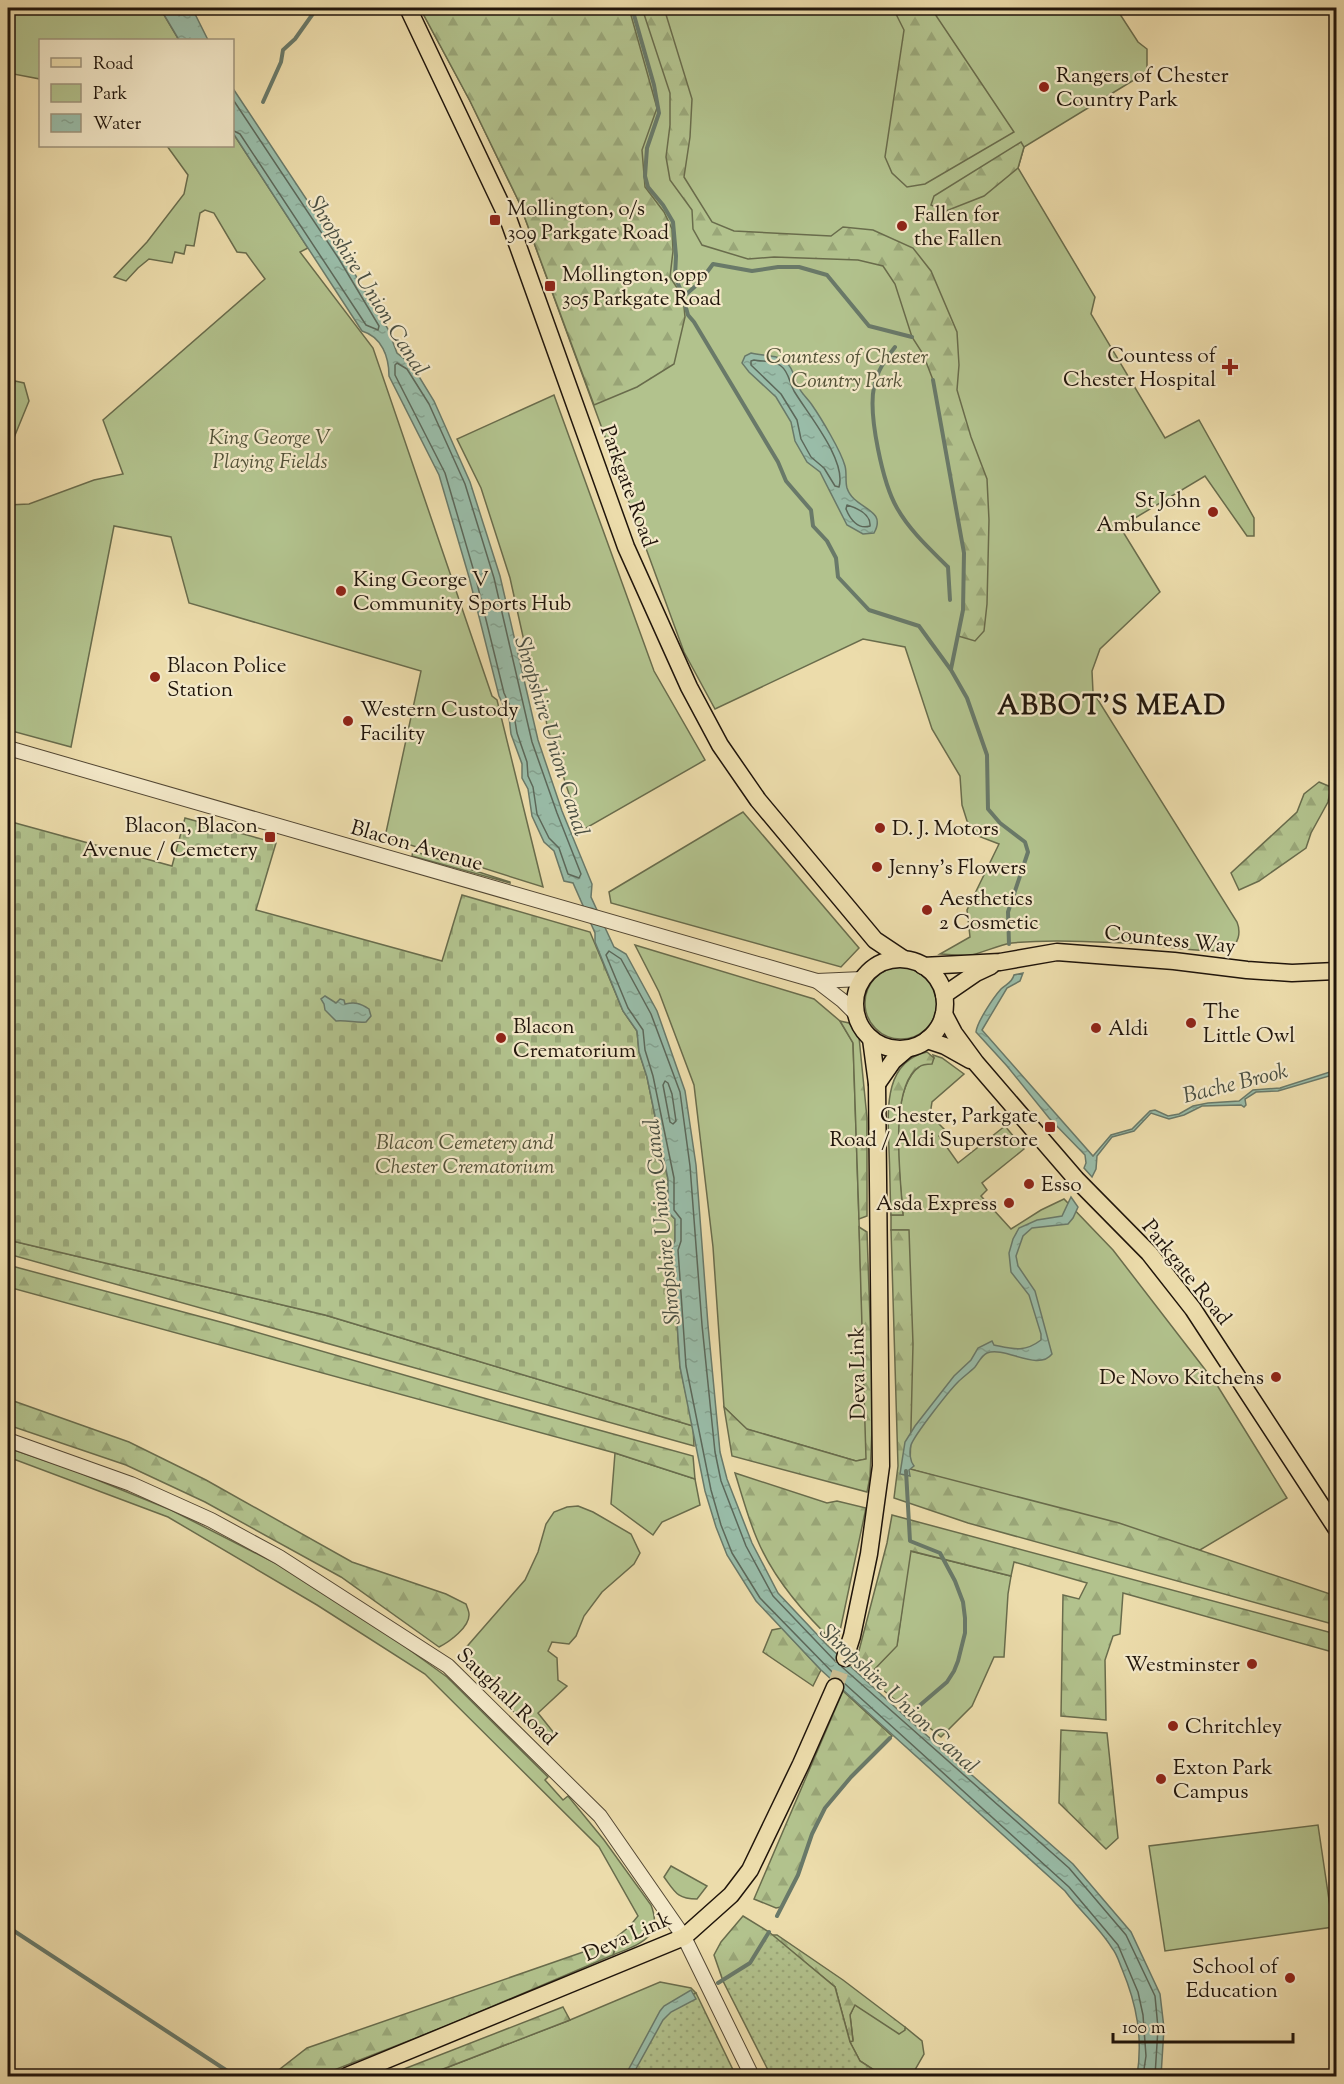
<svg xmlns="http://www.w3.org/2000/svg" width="1344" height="2084" viewBox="0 0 1344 2084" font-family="'Sorts Mill Goudy',serif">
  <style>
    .green { fill: #b2c28d; stroke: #696c4c; stroke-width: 1.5 }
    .forest { fill: url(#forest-firs); stroke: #696c4c; stroke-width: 1.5 }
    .cemetery { fill: url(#cemetery-stones); stroke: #696c4c; stroke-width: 1.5 }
    .garden { fill: url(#garden-dots); stroke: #696c4c; stroke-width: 1.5 }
    .water { fill: url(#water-ripples); stroke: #697969; stroke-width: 1.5 }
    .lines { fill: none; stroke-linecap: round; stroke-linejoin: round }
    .shore { stroke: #5c685a; stroke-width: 1.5 }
    .stream { stroke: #697969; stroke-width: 4 }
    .major-tunnel { stroke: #cdbe93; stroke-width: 16; stroke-dasharray: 16 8; stroke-linecap: butt }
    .minor-casing { stroke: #534733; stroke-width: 16 }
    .major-casing { stroke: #20150b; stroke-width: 19 }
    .minor { stroke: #f3e8c8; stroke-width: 14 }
    .major { stroke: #ecdcab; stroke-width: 16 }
    .poi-dot { fill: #8f2418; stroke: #f3e8c8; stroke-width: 2 }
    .labels { text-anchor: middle; stroke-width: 4.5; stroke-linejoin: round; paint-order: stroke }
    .poi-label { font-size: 21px; fill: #20150b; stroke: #f3e8c8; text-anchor: start }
    .park-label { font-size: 21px; font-style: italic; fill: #535238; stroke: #f3e8c8 }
    .street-label { font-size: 21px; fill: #20150b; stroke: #f3e8c8 }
    .water-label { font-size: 22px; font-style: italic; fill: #4a4f42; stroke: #f3e8c8 }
    .district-label { font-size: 27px; font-weight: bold; letter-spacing: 1.5px; fill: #20150b; stroke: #f3e8c8 }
  </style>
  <defs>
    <pattern id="forest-firs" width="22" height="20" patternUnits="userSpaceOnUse" patternTransform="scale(1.5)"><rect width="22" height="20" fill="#b2c28d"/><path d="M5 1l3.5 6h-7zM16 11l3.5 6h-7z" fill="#99a678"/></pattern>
    <pattern id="cemetery-stones" width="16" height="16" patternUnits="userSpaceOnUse" patternTransform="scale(1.5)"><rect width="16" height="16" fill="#b2c28d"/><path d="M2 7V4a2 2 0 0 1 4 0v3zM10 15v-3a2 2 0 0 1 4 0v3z" fill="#99a678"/></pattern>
    <pattern id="garden-dots" width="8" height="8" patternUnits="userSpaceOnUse" patternTransform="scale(1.5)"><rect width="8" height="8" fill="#b2c28d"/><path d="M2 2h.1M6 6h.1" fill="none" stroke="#99a678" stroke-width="1.8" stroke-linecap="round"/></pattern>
    <pattern id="water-ripples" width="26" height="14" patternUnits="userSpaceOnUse" patternTransform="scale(1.5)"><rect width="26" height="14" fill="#99bca8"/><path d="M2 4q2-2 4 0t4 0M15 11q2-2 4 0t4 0" fill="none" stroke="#84a18f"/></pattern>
  </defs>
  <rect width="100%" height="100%" fill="#ecdcab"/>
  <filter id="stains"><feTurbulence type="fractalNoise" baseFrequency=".00333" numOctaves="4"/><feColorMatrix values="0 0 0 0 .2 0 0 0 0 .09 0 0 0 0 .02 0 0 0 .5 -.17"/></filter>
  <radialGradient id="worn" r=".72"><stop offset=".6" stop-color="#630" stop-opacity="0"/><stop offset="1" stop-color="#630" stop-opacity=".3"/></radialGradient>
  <!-- green -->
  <g class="green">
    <path d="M8,8H160L179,40H40V79L8,73Z"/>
    <path d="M420,8H1116L1138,42L1147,49V72L1024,147L1018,168L1095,297L1091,314L1165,438L1199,420L1254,518V536H1247L1205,476L1120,527L1160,592L1100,649L1092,671L1093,692L1237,922C1241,932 1239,945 1228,949C1210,955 1154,944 1131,943C1091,942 1051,939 1012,943C998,945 985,952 972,955C962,957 950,954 940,954L970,937L967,910L999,844L978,836L967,821L962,805L960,776L932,729L905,647L863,639L715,709L684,652L519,202L470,101Z"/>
    <path d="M233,133L308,248L300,252L373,348L492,696L497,700L543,887L385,837L421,671L189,603L171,537L114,526L71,747L8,730V505L29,504L94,480L123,474L103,420L265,279L246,253L237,252L214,213L205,210L200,213L194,246L186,245L184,254L175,252L172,263L149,259L138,268L126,281L114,277L147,242L184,194L188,175L167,146H232Z"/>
    <path d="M15,381L24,383L29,401L13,440L8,436V419Z"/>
    <path d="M554,395L654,671L705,760L581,831L547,726L545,712L524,641L510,578L481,488L457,439Z"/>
    <path d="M743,812L859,948L841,967L611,903L609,892Z"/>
    <path d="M413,851L510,882V883L412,856Z"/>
    <path d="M635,945L814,999L840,1021L853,1042L867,1459L856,1461L746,1429L724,1407L713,1247L694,1085L659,992Z"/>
    <circle cx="901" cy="1003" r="36"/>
    <path d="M933,1055L942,1058L964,1074L932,1102L930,1115L945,1130L939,1136L958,1163L1005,1126L1024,1149L982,1183L987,1190L981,1196L1011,1229L1041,1210L1064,1199L1113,1250L1217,1385L1287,1498L1200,1550L910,1469L908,1230H891V1215H903C900,1175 889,1108 912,1074C917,1066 926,1062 934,1058Z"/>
    <path d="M8,1448L73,1470L171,1510L279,1565L400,1643L447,1677L548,1777L545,1780L563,1800L568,1796L604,1840L651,1905C664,1938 639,1944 613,1955L616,1945L609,1943L629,1927L638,1916L599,1847L425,1674L317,1605L168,1517L8,1457Z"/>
    <path d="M615,1453L695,1479L700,1505L662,1522L653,1535L611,1504Z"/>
    <path d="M578,1506L593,1512L631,1534L640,1553L634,1564L602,1592L584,1616L576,1636L569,1644L552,1642L548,1651L557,1658L558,1680L567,1686L538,1713L554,1733L547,1743L468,1669L463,1651L525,1580L538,1552L546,1524L554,1512L567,1507Z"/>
    <path d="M910,1551L1011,1576L1008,1594L1004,1657H994L972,1706L941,1737L867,1677L897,1645Z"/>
    <path d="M1318,1825L1333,1927L1165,1951L1149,1846Z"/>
    <path d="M671,1866L707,1886L697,1899C677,1899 675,1892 664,1877Z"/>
    <path d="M660,1982L691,1988L696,1993L679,2001L627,2076H425L570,2020Z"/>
    <path d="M855,2004L899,2033L904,2030L905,2027L922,2041L924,2054L912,2075L883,2076L860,2061L850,2042L853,2040L850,2015Z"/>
  </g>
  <!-- forest -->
  <g class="forest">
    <path d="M420,8H629L657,108L642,150L645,187L664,212L672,229L673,251L670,277L683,297L685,317L674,364L637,387L594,405L519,202L470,101Z"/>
    <path d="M642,8H664L692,99L690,137L684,177L712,222L734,231L831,236L843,227L873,230L913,248L931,271L957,332L959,365L957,390L971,437L987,479L989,520L987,604L984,631L975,641L958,636L963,610L964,553L933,380L923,354L912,337L895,284L883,266L858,260L774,257L748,259L702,245L693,229L692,210L670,180L666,157L670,125V93Z"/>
    <path d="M893,8H931L1014,132L925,184L907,187L892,173L885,157L904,30Z"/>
    <path d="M1021,142L1024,147L1018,168L984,196L946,211L931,205L934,196Z"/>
    <path d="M1319,782L1331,787L1328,802L1311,833L1306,848L1259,881L1239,890L1231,873L1297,812L1304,794Z"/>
    <path d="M840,1021L849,1023L859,1037L867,1118V1216L859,1219L853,1043Z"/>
    <path d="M927,1052L934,1058L932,1064C927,1064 923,1064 919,1067C888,1087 901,1182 903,1215H891C890,1194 890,1172 889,1150C888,1114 882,1062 927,1052Z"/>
    <path d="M859,1227L867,1232L873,1405L870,1477L867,1492L732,1456L724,1407L747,1429L856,1461L866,1459Z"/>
    <path d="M891,1230H909L913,1344L910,1469L1119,1523L1336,1596V1625L968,1523L894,1498L898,1466Z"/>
    <path d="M8,1240L325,1315L693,1426L694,1446L8,1254Z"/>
    <path d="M8,1265L228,1324L494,1401L693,1456L695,1479L615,1453L8,1287Z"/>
    <path d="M8,1399L129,1442L206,1480L352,1562L446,1594L466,1604C467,1607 469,1611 469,1614C470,1627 449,1642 439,1647L341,1577L205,1502L126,1465L8,1425Z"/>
    <path d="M735,1473L827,1503L837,1501L866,1508L837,1645C805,1615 774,1580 757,1539C748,1518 742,1495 735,1473Z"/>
    <path d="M892,1515L1336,1634V1653L1123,1593L1120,1634L1113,1636L1105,1660L1106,1720L1061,1716L1063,1595L1079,1599L1087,1583L1014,1562L1011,1576L911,1551L897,1646L867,1677L855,1666L887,1543Z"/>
    <path d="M782,1628L821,1670L813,1686L763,1652L772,1630Z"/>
    <path d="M843,1691L892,1736L851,1777L825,1808L812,1834L798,1875L781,1907L776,1908L754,1899Z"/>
    <path d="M1061,1730L1107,1733L1118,1838L1106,1849L1059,1803Z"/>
    <path d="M743,1916L769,1932L750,1963L723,1981L714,1955L721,1942Z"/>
    <path d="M772,1935H777L843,1980L905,2027V2030L899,2034L855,2005L850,2015L853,2041L850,2042L835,1987Z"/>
    <path d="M609,1943L616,1944L613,1955L444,2027L319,2076H271L307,2048Z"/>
    <path d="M563,2007L570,2020L425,2076H386Z"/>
  </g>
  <!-- cemetery -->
  <path class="cemetery" d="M185,818L276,843L256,910L442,961L462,895L590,932L623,1011L637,1031L639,1052L647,1077L668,1179V1212L675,1219V1241L672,1247L680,1367L693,1426L325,1315L8,1240V821L172,866Z"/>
  <!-- garden -->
  <g class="garden">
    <path d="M769,1932L835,1987L850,2042L860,2061L883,2076L912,2075L911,2076H771L723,1981L750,1963Z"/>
    <path d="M696,1993L736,2076H627L663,2011L679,2001Z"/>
  </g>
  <!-- water -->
  <g class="water">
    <path d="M160,8H192L208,40H179Z"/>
    <path d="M232,87L344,256L388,329L397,353L412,365L434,401L470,482L500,576L538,740L562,811L592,884L591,897L614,947L626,954L657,1011L685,1091L696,1165L708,1325L720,1452L727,1479L752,1543L778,1593L827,1645L907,1718L1073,1864L1131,1932L1160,1994L1164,2028L1161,2076H1137C1143,2038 1137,2005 1122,1969C1119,1962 1117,1954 1112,1948C1099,1927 1080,1911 1065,1891L821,1670L756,1601L727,1555L716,1527L705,1491L680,1367L672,1247L675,1241V1219L668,1212V1179L647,1077L639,1052L637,1031L623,1011L595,942V933L573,883L564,881L554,851L544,842L532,816L528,789L522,778V764L511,734L509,717L499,696L469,577L439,475L389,376C389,357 382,337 362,331L233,133Z"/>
    <path d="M751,353C763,356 777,354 786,362C794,369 794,378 798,386C801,393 808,399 812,405C821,418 841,451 845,466C847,473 845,481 847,488C854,510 888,508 874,533L863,534L847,525L820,472L807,462L795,441L791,422L776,397L749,372L742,363L745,356Z"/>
    <path d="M1023,973L1020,981L1007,988L982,1030L1093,1156L1111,1135L1132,1129L1150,1111L1155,1110L1168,1116L1179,1114L1193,1106L1208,1103L1239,1101L1253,1090L1280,1088L1336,1070V1074L1278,1091L1256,1092L1245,1099L1246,1105L1244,1107L1241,1105L1202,1106L1184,1115L1169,1119L1151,1113L1134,1131L1112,1137L1097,1156L1096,1169L1092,1177L1084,1168L1086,1163L1085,1155L1049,1118L1007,1066L976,1032C977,1022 993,998 1001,989C1006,984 1012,983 1014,975Z"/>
    <path d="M325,996L336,1003L340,999L344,1000L345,1004C355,1002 360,1003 369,1009L371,1016L366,1022C356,1023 347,1020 336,1021L325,1010L324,1004L321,999Z"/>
    <path d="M1071,1197L1078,1207L1073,1218L1068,1224L1032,1228L1023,1236L1016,1256L1018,1266L1035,1291L1052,1354C1038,1372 1005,1346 987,1353C981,1356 979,1362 975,1367C970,1372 963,1377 958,1382C949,1391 915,1434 911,1445C909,1452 910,1461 914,1466L909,1470L910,1476L900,1474L905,1442L915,1426L954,1376L971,1360L978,1348L992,1341L994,1345C1013,1349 1024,1353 1041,1340V1334L1029,1295L1011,1272L1009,1253L1013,1239L1019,1228L1037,1220L1062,1216Z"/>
    <path d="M691,1990L696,1999L671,2012L663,2020L632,2076H625L660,2011L664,2006Z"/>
  </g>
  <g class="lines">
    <!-- shore -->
    <g class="shore">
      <path d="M232,98L339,259L379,326L378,330L366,325L240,134L232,130"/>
      <path d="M754,360C762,362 774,360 781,366C789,372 789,382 794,391C807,413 847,460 839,487L835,486L824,468L811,457L801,439L797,420L781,394L751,365V361Z"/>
      <path d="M397,363L407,369L429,404L465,484L494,578L532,742L557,813L581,874L579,878L568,874L559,848L549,838L537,814L533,787L528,776L527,762L517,733L514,715L504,693L475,575L445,473L395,375V365Z"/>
      <path d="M847,505C857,508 871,514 870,526C858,530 850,519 846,509Z"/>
      <path d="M665,1081L668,1083L672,1094L676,1121L673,1124L670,1122L663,1085Z"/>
      <path d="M836,1662L773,1596L746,1546L721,1481L715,1452L702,1325L690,1166L680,1092L651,1014L621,959L609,951L606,955L628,1008L643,1030L645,1050L653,1076L674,1178V1210L681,1219V1241L678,1250L686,1366L711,1490L721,1525L732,1553L760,1598L838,1678"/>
      <path d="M842,1667L1069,1868L1126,1935L1155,1996L1158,2028L1155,2076"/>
      <path d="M844,1683L1069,1887L1118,1945L1138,1992L1143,2015L1146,2056L1143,2076"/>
    </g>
    <!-- stream -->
    <g class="stream">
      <path d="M632,8L654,85L659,113L647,148L645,176L648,187L663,205L673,222L676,256L675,277L682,293L688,315L694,322L778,462L786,481L811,510L813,526L827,541L836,558L838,577L869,610L919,626L951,670L967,698L987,755L988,809L1000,823L1025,842L1028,852L1008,912L1009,944"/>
      <path d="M263,102L281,62L283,50L295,39L317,8"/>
      <path d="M683,297L699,283L713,264L752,271L778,267H799L827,275L869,326L912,337"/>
      <path d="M895,347C885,360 877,371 874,387C868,415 883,484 897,508C910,531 930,549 948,567L950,600"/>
      <path d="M933,380L964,553L963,610L951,669"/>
      <path d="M906,1471L910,1541L940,1553L955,1581L963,1602L965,1618V1633L958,1661L954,1671L947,1682L912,1712"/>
      <path d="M777,1916L798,1875L812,1834L825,1808L851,1777L890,1738"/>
      <path d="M8,1927L235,2076"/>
      <path d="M718,1983L750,1963L769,1932"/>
    </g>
    <!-- major-tunnel -->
    <path class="major-tunnel" d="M835,1687L845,1658"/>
    <defs>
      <g id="minor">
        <path d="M8,748L817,981L862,979"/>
        <path d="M817,981L843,1001L855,1013"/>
        <path d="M8,1440L131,1484L211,1520L279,1557L448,1666L600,1816L684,1937L752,2076"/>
      </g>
      <g id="major">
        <path d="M408,8L509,221L626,547L689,687L720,745L758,800L875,940L902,958"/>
        <circle cx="900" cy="1004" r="45"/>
        <path d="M923,966L1000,962L1057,952L1174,961L1247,970L1292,973L1336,971"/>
        <path d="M944,995L976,973L991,966"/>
        <path d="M944,1014L954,1033L976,1063L1076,1179L1149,1253L1193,1309L1336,1528"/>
        <path d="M927,1040L945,1046L970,1060"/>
        <path d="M877,1084L893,1061L907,1049"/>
        <path d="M845,1658L852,1636L869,1554L881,1466L877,1084L871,1039"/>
        <path d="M347,2076L684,1937L731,1895L750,1870L801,1764L835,1687"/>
      </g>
    </defs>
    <!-- minor casing -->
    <use href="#minor" class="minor-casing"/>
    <!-- major casing -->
    <use href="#major" class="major-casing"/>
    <!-- minor -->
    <use href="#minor" class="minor"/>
    <!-- major -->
    <use href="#major" class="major"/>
  </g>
  <!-- markers -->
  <g class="poi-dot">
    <circle cx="1044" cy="87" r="6"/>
    <rect x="489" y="214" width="12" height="12" rx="3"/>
    <circle cx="902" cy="226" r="6"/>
    <rect x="544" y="280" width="12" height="12" rx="3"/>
    <path d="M1227 358h6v6h6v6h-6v6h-6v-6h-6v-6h6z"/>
    <circle cx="1213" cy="512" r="6"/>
    <circle cx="341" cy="591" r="6"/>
    <circle cx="155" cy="677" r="6"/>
    <circle cx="348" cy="721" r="6"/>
    <circle cx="880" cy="828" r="6"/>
    <rect x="264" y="831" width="12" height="12" rx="3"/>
    <circle cx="877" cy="867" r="6"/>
    <circle cx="927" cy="910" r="6"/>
    <circle cx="1191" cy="1023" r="6"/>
    <circle cx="1096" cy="1028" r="6"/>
    <circle cx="501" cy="1038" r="6"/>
    <rect x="1044" y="1121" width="12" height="12" rx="3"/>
    <circle cx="1029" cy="1184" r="6"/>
    <circle cx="1009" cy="1203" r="6"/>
    <circle cx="1276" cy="1377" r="6"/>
    <circle cx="1252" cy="1664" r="6"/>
    <circle cx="1173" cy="1726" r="6"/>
    <circle cx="1161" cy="1779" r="6"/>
    <circle cx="1290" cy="1978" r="6"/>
  </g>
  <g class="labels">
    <!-- poi labels -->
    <g class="poi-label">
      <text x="1056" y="82">Rangers of Chester<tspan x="1056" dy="24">Country Park</tspan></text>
      <text x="507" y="215">Mollington, o/s<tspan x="507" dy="24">309 Parkgate Road</tspan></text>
      <text x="914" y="221">Fallen for<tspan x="914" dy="24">the Fallen</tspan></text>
      <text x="562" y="281">Mollington, opp<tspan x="562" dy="24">305 Parkgate Road</tspan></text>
      <text x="1216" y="362" text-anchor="end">Countess of<tspan x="1216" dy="24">Chester Hospital</tspan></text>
      <text x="1201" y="507" text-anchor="end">St John<tspan x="1201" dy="24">Ambulance</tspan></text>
      <text x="353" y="586">King George V<tspan x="353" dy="24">Community Sports Hub</tspan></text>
      <text x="167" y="672">Blacon Police<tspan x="167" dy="24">Station</tspan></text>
      <text x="360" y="716">Western Custody<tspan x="360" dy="24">Facility</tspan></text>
      <text x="258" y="832" text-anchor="end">Blacon, Blacon<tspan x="258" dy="24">Avenue / Cemetery</tspan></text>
      <text x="892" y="835">D. J. Motors</text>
      <text x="889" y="874">Jenny's Flowers</text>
      <text x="939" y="905">Aesthetics<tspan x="939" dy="24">2 Cosmetic</tspan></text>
      <text x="1203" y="1018">The<tspan x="1203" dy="24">Little Owl</tspan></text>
      <text x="513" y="1033">Blacon<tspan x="513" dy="24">Crematorium</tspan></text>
      <text x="1108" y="1035">Aldi</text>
      <text x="1038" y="1122" text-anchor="end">Chester, Parkgate<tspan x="1038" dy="24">Road / Aldi Superstore</tspan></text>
      <text x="1041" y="1191">Esso</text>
      <text x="997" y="1210" text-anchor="end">Asda Express</text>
      <text x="1264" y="1384" text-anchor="end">De Novo Kitchens</text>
      <text x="1240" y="1671" text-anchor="end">Westminster</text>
      <text x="1185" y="1733">Chritchley</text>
      <text x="1173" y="1774">Exton Park<tspan x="1173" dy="24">Campus</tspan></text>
      <text x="1278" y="1973" text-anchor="end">School of<tspan x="1278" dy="24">Education</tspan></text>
    </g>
    <!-- park labels -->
    <g class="park-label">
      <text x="847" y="363">Countess of Chester<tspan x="847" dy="24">Country Park</tspan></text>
      <text x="270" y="444">King George V<tspan x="270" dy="24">Playing Fields</tspan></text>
      <text x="465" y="1149">Blacon Cemetery and<tspan x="465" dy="24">Chester Crematorium</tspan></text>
    </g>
    <!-- street labels -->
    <g class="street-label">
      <text transform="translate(629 486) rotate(70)" y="7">Parkgate Road</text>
      <text transform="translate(417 845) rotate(16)" y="7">Blacon Avenue</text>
      <text transform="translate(1170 939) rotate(6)" y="7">Countess Way</text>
      <text transform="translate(1187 1272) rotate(51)" y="7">Parkgate Road</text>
      <text transform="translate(857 1373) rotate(-91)" y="7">Deva Link</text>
      <text transform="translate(507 1696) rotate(44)" y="7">Saughall Road</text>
      <text transform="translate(627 1936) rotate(-24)" y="7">Deva Link</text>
    </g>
    <!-- water labels -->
    <g class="water-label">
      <text transform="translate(369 285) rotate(58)" y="8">Shropshire Union Canal</text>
      <text transform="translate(553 736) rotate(73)" y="8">Shropshire Union Canal</text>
      <text transform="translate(1235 1082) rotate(-14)" y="8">Bache Brook</text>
      <text transform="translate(661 1222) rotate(-96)" y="8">Shropshire Union Canal</text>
      <text transform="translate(900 1698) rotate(43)" y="8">Shropshire Union Canal</text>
    </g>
    <!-- district labels -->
    <g class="district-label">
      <text x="1112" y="714">ABBOT'S MEAD</text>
    </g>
  </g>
  <!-- margin -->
  <rect width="1344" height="2084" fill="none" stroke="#ecdcab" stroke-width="30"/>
  <rect x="9" y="9" width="1326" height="2066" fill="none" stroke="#20150b" stroke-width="3"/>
  <rect x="15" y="15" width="1314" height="2054" fill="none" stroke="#20150b" stroke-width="1.5"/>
  <!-- legend -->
  <rect x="39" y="39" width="195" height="108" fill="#f3e8c8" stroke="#9f947c" stroke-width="1.5"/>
  <rect x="51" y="58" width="30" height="9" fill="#ecdcab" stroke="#9f947c" stroke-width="1.5"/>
  <text x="93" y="69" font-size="18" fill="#20150b">Road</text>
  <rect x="51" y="84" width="30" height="18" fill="#b2c28d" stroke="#9f947c" stroke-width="1.5"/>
  <text x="93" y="99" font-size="18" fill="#20150b">Park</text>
  <rect x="51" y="114" width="30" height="18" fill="url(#water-ripples)" stroke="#9f947c" stroke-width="1.5"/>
  <text x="93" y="129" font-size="18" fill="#20150b">Water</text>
  <!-- scale -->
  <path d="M1113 2033v9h180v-9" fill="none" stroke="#20150b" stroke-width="3"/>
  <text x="1122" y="2033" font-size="18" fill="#20150b" stroke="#f3e8c8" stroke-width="4.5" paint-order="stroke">100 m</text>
  <rect width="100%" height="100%" filter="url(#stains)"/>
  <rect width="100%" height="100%" fill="url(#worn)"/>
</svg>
